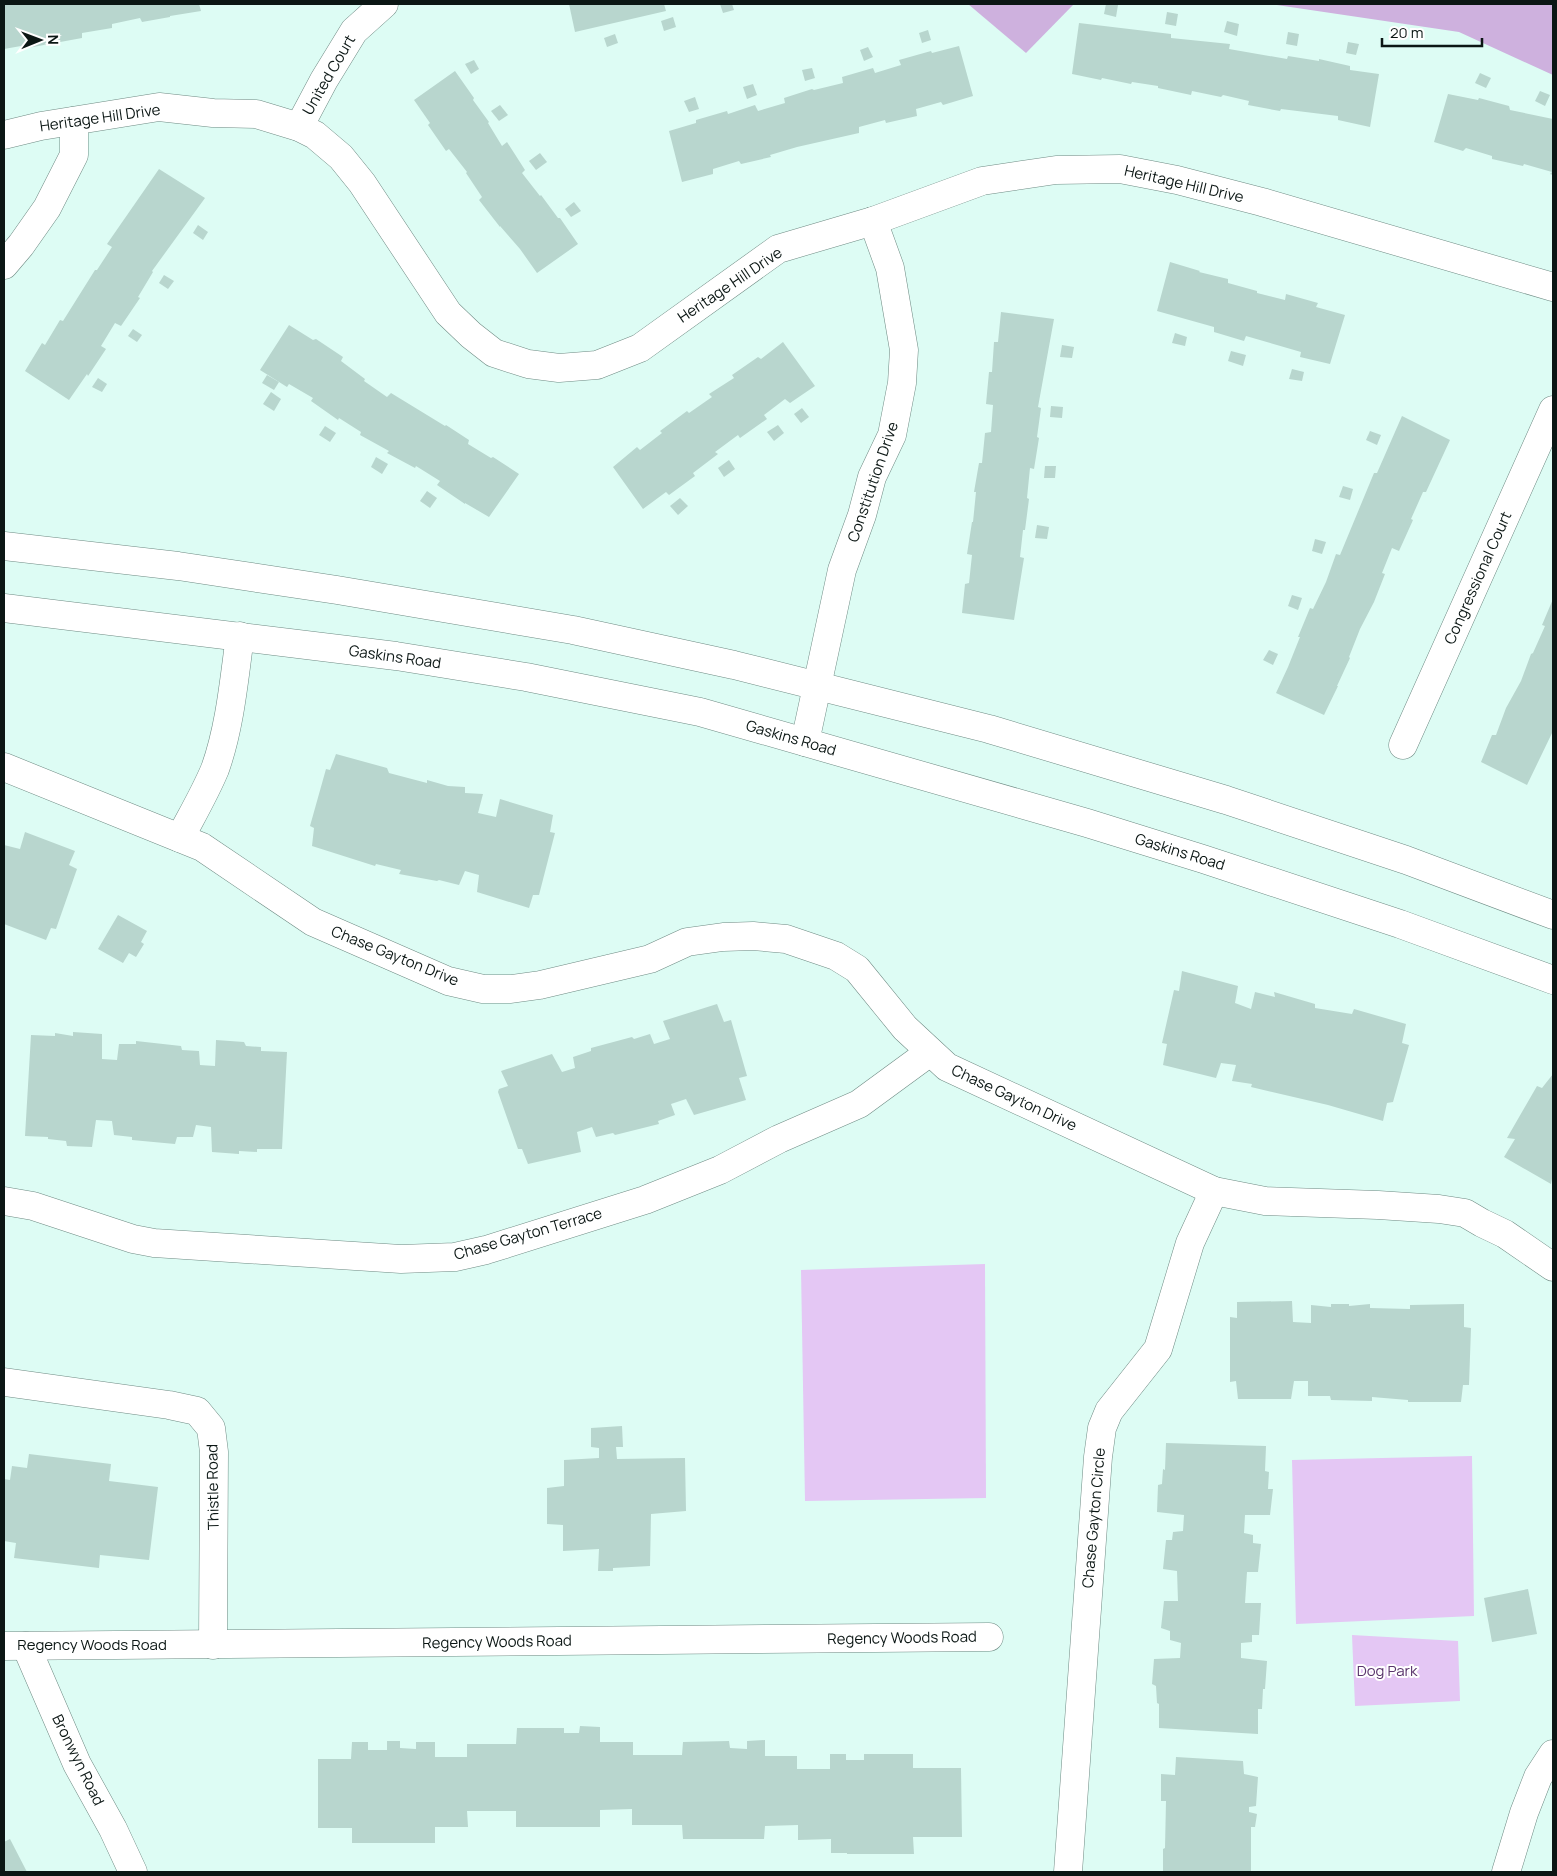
<svg xmlns="http://www.w3.org/2000/svg" width="1557" height="1876" viewBox="0 0 1557 1876" font-family="Manrope,sans-serif">
  <style>
    .green { fill: #e4c7f4 }
    .forest { fill: #ceb1de }
    .building { fill: #b8d6ce }
    .lines { fill: none; stroke-linecap: round; stroke-linejoin: round }
    .minor-casing { stroke: #6f8b84; stroke-width: 29 }
    .primary-casing { stroke: #6f8b84; stroke-width: 29 }
    .minor { stroke: #fff; stroke-width: 28 }
    .primary { stroke: #fff; stroke-width: 28 }
    .labels { text-anchor: middle; stroke-width: 4; stroke-linejoin: round; paint-order: stroke }
    .street-label { font-size: 15px; fill: #0b1614; stroke: #fff }
    .park-label { font-size: 15px; fill: #5a356c; stroke: #fff }
  </style>
  <rect width="100%" height="100%" fill="#ddfcf4"/>
  <!-- green -->
  <g class="green">
    <path d="M985,1264L986,1498L805,1501L801,1270Z"/>
    <path d="M1472,1456L1474,1616L1296,1624L1292,1460Z"/>
    <path d="M1352,1635L1458,1641L1460,1701L1355,1706Z"/>
  </g>
  <!-- forest -->
  <g class="forest">
    <path d="M968,4H1074L1026,53Z"/>
    <path d="M1270,4H1553V75L1459,32Z"/>
  </g>
  <!-- building -->
  <g class="building">
    <path d="M4,4H199L201,11L170,16V17L142,22L140,18L112,24V28L82,33V38L22,49L21,46L4,49Z"/>
    <path d="M569,4H664L666,11L575,32Z"/>
    <path d="M720,4H732L734,10L723,13Z"/>
    <path d="M1106,4L1118,5L1116,17L1104,14Z"/>
    <path d="M1167,12L1178,14L1176,26L1165,24Z"/>
    <path d="M673,17L676,27L664,31L661,21Z"/>
    <path d="M1227,21L1239,24L1237,36L1224,32Z"/>
    <path d="M1079,23L1171,34V38L1230,44L1229,49L1287,59L1288,56L1319,61V59L1350,66V70L1379,74L1370,127L1338,120V116L1281,109L1280,111L1248,105L1249,101L1223,95L1221,97L1192,91L1191,95L1158,88V86L1132,82L1131,84L1102,78L1101,80L1072,74Z"/>
    <path d="M928,30L931,40L922,43L919,33Z"/>
    <path d="M1288,32L1299,34L1297,46L1286,44Z"/>
    <path d="M615,34L618,43L607,47L604,38Z"/>
    <path d="M1348,42L1359,44L1356,55L1346,53Z"/>
    <path d="M959,46L973,96L943,105L941,102L916,109L917,116L886,123L885,120L859,127V133L797,147L770,155L771,157L741,164L739,161L713,169V174L682,182L669,131L696,123V120L727,111L728,114L755,105L758,111L785,103L784,98L812,89L814,90L843,83L842,77L873,68L875,73L901,65L899,60L931,51L932,53Z"/>
    <path d="M868,47L873,57L864,61L860,50Z"/>
    <path d="M474,60L479,69L471,74L465,64Z"/>
    <path d="M812,68L815,78L805,81L802,70Z"/>
    <path d="M455,71L474,98L473,100L489,122L488,123L502,146L507,142L525,170L522,173L540,196L541,195L558,218H560L578,244L537,273L520,249L500,226V227L479,200L482,197L466,173L467,172L449,149L446,151L428,125L430,123L414,100Z"/>
    <path d="M1480,73L1491,78L1486,88L1475,83Z"/>
    <path d="M753,84L757,95L747,99L743,87Z"/>
    <path d="M1540,91L1550,95L1545,106L1535,101Z"/>
    <path d="M1448,94L1478,100L1479,98L1509,106L1510,110L1553,119V175L1550,174L1552,172L1524,164L1523,166L1492,159V156L1466,148L1463,151L1434,142Z"/>
    <path d="M695,97L699,109L689,112L684,101Z"/>
    <path d="M500,105L508,115L499,121L491,111Z"/>
    <path d="M540,153L547,162L536,170L529,161Z"/>
    <path d="M159,169L205,198L152,271L153,272L138,297L140,298L121,326L115,323L101,346L106,349L88,376L87,374L69,400L25,371L42,343L45,345L60,320L63,321L95,270H97L112,247L107,244Z"/>
    <path d="M574,202L581,211L571,217L565,209Z"/>
    <path d="M198,225L208,232L203,240L193,233Z"/>
    <path d="M1170,262L1200,271L1199,272L1228,279V283L1257,291V293L1285,300L1286,294L1318,303L1316,307L1345,315L1330,364L1300,357L1301,352L1246,336L1244,341L1214,332V327L1157,311Z"/>
    <path d="M164,275L174,281L168,289L159,283Z"/>
    <path d="M1001,312L1054,319L1038,407L1041,408L1037,437L1039,438L1034,469L1030,468L1027,498L1029,499L1025,530H1023L1020,557L1024,558L1014,620L962,613L965,584L969,583L972,555L967,554L972,522H973L976,492H974L979,463H982L985,433L991,432L993,405L986,404L989,372H992L994,342H998Z"/>
    <path d="M289,325L313,340L316,339L343,357L341,361L365,379L364,381L387,397L391,393L445,426L446,425L469,440L468,444L491,458L493,457L519,474L489,517L465,503V504L437,485L440,481L416,466L415,468L387,453L389,451L360,435L361,432L339,418L338,420L311,401L313,398L289,384L287,387L260,370Z"/>
    <path d="M133,329L142,335L137,342L128,336Z"/>
    <path d="M1175,333L1187,337L1185,346L1172,343Z"/>
    <path d="M783,342L815,386L790,403L785,399L764,415L767,419L740,438L738,435L715,452L718,454L693,473L695,476L669,495L666,492L643,509L613,467L637,447L640,450L662,433L660,431L687,411L689,413L712,397L709,394L734,378L732,375L758,357L761,359Z"/>
    <path d="M1062,345L1074,347L1072,358L1060,357Z"/>
    <path d="M1231,351L1246,355L1243,366L1228,361Z"/>
    <path d="M1292,369L1304,372L1302,381L1289,379Z"/>
    <path d="M267,375L279,382L274,390L262,383Z"/>
    <path d="M98,378L107,384L102,392L92,387Z"/>
    <path d="M271,392L281,399L274,411L263,404Z"/>
    <path d="M1051,406L1063,407L1062,418L1050,417Z"/>
    <path d="M802,408L809,417L801,423L794,414Z"/>
    <path d="M1402,416L1450,440L1426,492H1423L1411,519L1413,520L1399,551L1392,548L1382,573L1385,574L1374,602L1360,629L1349,657L1350,658L1337,686H1338L1324,715L1276,693L1288,667L1300,637H1298L1310,608L1313,609L1326,582L1336,554L1340,555L1374,473H1377Z"/>
    <path d="M778,425L784,433L774,441L767,432Z"/>
    <path d="M325,426L336,433L330,442L319,435Z"/>
    <path d="M1370,431L1381,435L1377,445L1366,440Z"/>
    <path d="M376,457L388,464L382,474L371,467Z"/>
    <path d="M729,460L735,469L724,477L718,468Z"/>
    <path d="M1045,466H1056L1055,478H1044Z"/>
    <path d="M1343,486L1353,489L1350,500L1339,497Z"/>
    <path d="M427,491L437,498L430,508L420,501Z"/>
    <path d="M680,498L688,506L678,515L670,506Z"/>
    <path d="M1037,525L1049,527L1047,539L1035,538Z"/>
    <path d="M1315,539L1326,542L1322,554L1312,551Z"/>
    <path d="M1292,595L1302,598L1298,610L1288,606Z"/>
    <path d="M1553,599V731L1527,785L1481,762L1492,735H1496L1506,708L1521,681L1531,654L1533,653L1545,626L1542,625Z"/>
    <path d="M1269,650L1278,654L1273,665L1263,660Z"/>
    <path d="M336,754L387,768L389,773L427,783V780L448,786L465,787V793L483,794L478,813L496,817L500,799L553,815L550,832L555,833L539,895H533L529,908L477,892L479,875L465,871L459,885L439,880L437,881L399,874L401,870L376,864L375,866L312,846L314,828L310,826L326,769L330,770Z"/>
    <path d="M25,832L75,851L69,865L77,869L56,929L51,928L46,940L4,924V845L20,849Z"/>
    <path d="M118,915L147,931L141,942L144,944L136,957L129,953L123,963L98,949Z"/>
    <path d="M1182,971L1238,986L1235,1003L1251,1009L1255,992L1275,997L1274,992L1315,1004V1008L1352,1014L1354,1009L1406,1024L1402,1043L1409,1045L1393,1102L1387,1103L1383,1121L1328,1105L1251,1087L1252,1084L1232,1081L1236,1065L1221,1063L1216,1078L1163,1065L1167,1044L1162,1043L1174,990L1179,991Z"/>
    <path d="M717,1004L724,1022L731,1020L747,1076L739,1078L746,1100L694,1115L686,1099L671,1104L675,1115L658,1121L659,1124L615,1135L613,1133L596,1137L592,1127L577,1132L581,1152L528,1164L522,1149H518L498,1092L499,1089L508,1086L501,1071L552,1054L562,1072L575,1068L573,1057L591,1051V1048L632,1037L634,1039L650,1034L654,1044L670,1039L663,1021Z"/>
    <path d="M73,1032L102,1034V1059L117,1060L119,1044H136V1041L181,1046L182,1050L199,1051L200,1065L215,1066L216,1040L244,1042L246,1046L261,1047V1051L287,1052L282,1149H257V1152L239,1151V1154L212,1152L211,1127L196,1125L193,1137H177L175,1144L132,1140V1137L114,1135L112,1121L96,1120L92,1147L67,1146L66,1141L48,1139V1137L25,1136L31,1035L55,1036V1033L73,1036Z"/>
    <path d="M1553,1074V1180L1552,1179L1551,1184L1504,1157L1515,1139L1507,1138L1537,1086L1542,1088Z"/>
    <path d="M1292,1301L1293,1322L1311,1323V1305L1331,1307V1304H1349V1306L1370,1304V1308L1410,1309V1305L1464,1304V1327L1471,1328L1469,1385H1463L1461,1402H1408V1400L1372,1397V1401L1331,1400L1330,1396H1308V1381H1294L1291,1399H1238L1236,1381L1230,1382V1317L1237,1318V1302Z"/>
    <path d="M622,1426L623,1447H616L617,1459L685,1458L686,1511L651,1514L650,1566L613,1568V1571H598L599,1549L563,1551V1525L547,1524V1488L564,1486V1460L599,1458V1448L591,1447V1428Z"/>
    <path d="M1166,1443L1266,1446L1265,1471L1269,1472L1268,1489H1273L1270,1515H1245L1244,1533L1253,1535V1543L1261,1544L1258,1572H1247L1245,1603H1261L1259,1635H1252V1642L1241,1643V1658L1267,1661L1265,1689H1263L1262,1709H1258V1734L1159,1728V1704L1157,1703L1156,1686L1152,1684L1154,1659L1180,1658L1181,1643L1170,1640V1631L1161,1628L1164,1601H1178L1177,1571L1163,1569L1166,1540H1172L1173,1532L1183,1531L1184,1515L1157,1512L1158,1485L1162,1484L1163,1469L1165,1470Z"/>
    <path d="M29,1454L111,1464L109,1481L158,1487L149,1560L100,1555L99,1568L14,1558L16,1543L4,1541V1479L10,1480L12,1466L27,1468Z"/>
    <path d="M1528,1589L1537,1634L1492,1642L1484,1598Z"/>
    <path d="M580,1726L600,1727V1742H633V1755H682L683,1742L729,1741L730,1748L747,1749V1741L765,1740V1756H797V1769H830V1754H846V1760H864V1754H913V1768H961L962,1837H913L914,1854H847V1853H831V1839L798,1840V1825L765,1826L764,1839H683L682,1825H632V1809L600,1810V1827H516V1811H467L468,1827H435V1843H352V1828H318V1759H351L352,1742H368V1750H387V1741H400V1748L416,1749V1742H435V1757H467V1744H516L517,1728H564V1733H579Z"/>
    <path d="M1176,1757L1243,1761L1244,1774L1258,1777L1256,1806L1249,1807V1812L1257,1814L1255,1827H1251V1872H1163V1849L1165,1848L1166,1801H1161V1774L1175,1775Z"/>
    <path d="M10,1839L27,1872H4V1842Z"/>
  </g>
  <g class="lines">
    <defs>
      <g id="minor">
        <path d="M299,127L324,80L354,31L384,4"/>
        <path d="M4,135L41,126L159,107L213,113L256,114L299,127L315,135L341,157L362,183L448,313L471,335L494,353L528,364L559,368L597,365L640,348L778,249L873,221L982,181L1056,170L1120,169L1177,180L1262,202L1553,287"/>
        <path d="M4,265L21,245L47,208L74,155V121"/>
        <path d="M805,742L842,570L862,515L872,477L892,435L902,383L904,350L890,268L873,221"/>
        <path d="M1403,745L1553,410"/>
        <path d="M4,767L202,847L313,922L448,981L483,989H511L540,985L650,959L687,942L723,937L753,936L786,939L836,956L857,969L905,1028L947,1067L1214,1191L1265,1201L1378,1205L1439,1209L1465,1213L1482,1223L1505,1234L1553,1267"/>
        <path d="M180,838C192,815 205,793 215,769C230,727 234,680 240,636"/>
        <path d="M4,1201L33,1206L133,1239L154,1243L401,1259L455,1257L486,1250L645,1200L720,1170L779,1139L859,1104L930,1052"/>
        <path d="M4,1382L169,1405L197,1411L211,1428L214,1452L213,1645"/>
        <path d="M4,1646L989,1637"/>
        <path d="M26,1646L77,1764L113,1829L133,1872"/>
        <path d="M1068,1872L1098,1457L1102,1428L1109,1411L1158,1349L1190,1243L1214,1191"/>
        <path d="M1506,1872L1524,1813L1538,1777L1553,1754"/>
      </g>
      <g id="primary">
        <path d="M4,546L178,566L337,590L573,630L734,665L989,729L1226,800L1406,860L1553,915"/>
        <path d="M4,608L396,656L526,677L700,712L1087,823L1203,859L1400,924L1553,980"/>
      </g>
    </defs>
    <!-- minor casing -->
    <use href="#minor" class="minor-casing"/>
    <!-- primary casing -->
    <use href="#primary" class="primary-casing"/>
    <!-- minor -->
    <use href="#minor" class="minor"/>
    <!-- primary -->
    <use href="#primary" class="primary"/>
  </g>
  <g class="labels">
    <!-- street labels -->
    <g class="street-label">
      <text transform="translate(329 75) rotate(-60)" y="5">United Court</text>
      <text transform="translate(100 118) rotate(-8)" y="5">Heritage Hill Drive</text>
      <text transform="translate(1184 184) rotate(13)" y="5">Heritage Hill Drive</text>
      <text transform="translate(730 285) rotate(-34)" y="5">Heritage Hill Drive</text>
      <text transform="translate(873 482) rotate(-71)" y="5">Constitution Drive</text>
      <text transform="translate(1478 578) rotate(-66)" y="5">Congressional Court</text>
      <text transform="translate(395 657) rotate(8)" y="5">Gaskins Road</text>
      <text transform="translate(791 738) rotate(16)" y="5">Gaskins Road</text>
      <text transform="translate(1180 852) rotate(17)" y="5">Gaskins Road</text>
      <text transform="translate(395 956) rotate(22)" y="5">Chase Gayton Drive</text>
      <text transform="translate(1014 1098) rotate(25)" y="5">Chase Gayton Drive</text>
      <text transform="translate(528 1234) rotate(-16)" y="5">Chase Gayton Terrace</text>
      <text transform="translate(213 1487) rotate(-91)" y="5">Thistle Road</text>
      <text transform="translate(1094 1518) rotate(-85)" y="5">Chase Gayton Circle</text>
      <text transform="translate(902 1638) rotate(-1)" y="5">Regency Woods Road</text>
      <text transform="translate(497 1642) rotate(-1)" y="5">Regency Woods Road</text>
      <text x="92" y="1650">Regency Woods Road</text>
      <text transform="translate(78 1760) rotate(64)" y="5">Bronwyn Road</text>
    </g>
    <!-- park labels -->
    <g class="park-label">
      <text x="1387" y="1676">Dog Park</text>
    </g>
  </g>
  <!-- border -->
  <rect width="1557" height="1876" fill="none" stroke="#0b1614" stroke-width="10"/>
  <!-- north arrow -->
  <g transform="translate(40 40) rotate(89)" stroke="#ffffff" stroke-width="4" paint-order="stroke">
  <path d="M0-4L9 19L0 12L-9 19Z" fill="#0b1614"/>
  <text y="-8" font-size="14" font-weight="bold" text-anchor="middle" fill="#0b1614">N</text>
  </g>
  <!-- scale -->
  <path d="M1382 38v8h100v-8" fill="none" stroke="#0b1614" stroke-width="2.5"/>
  <text x="1390" y="38" font-size="15" fill="#0b1614" stroke="#ffffff" stroke-width="4" paint-order="stroke">20 m</text>
</svg>
